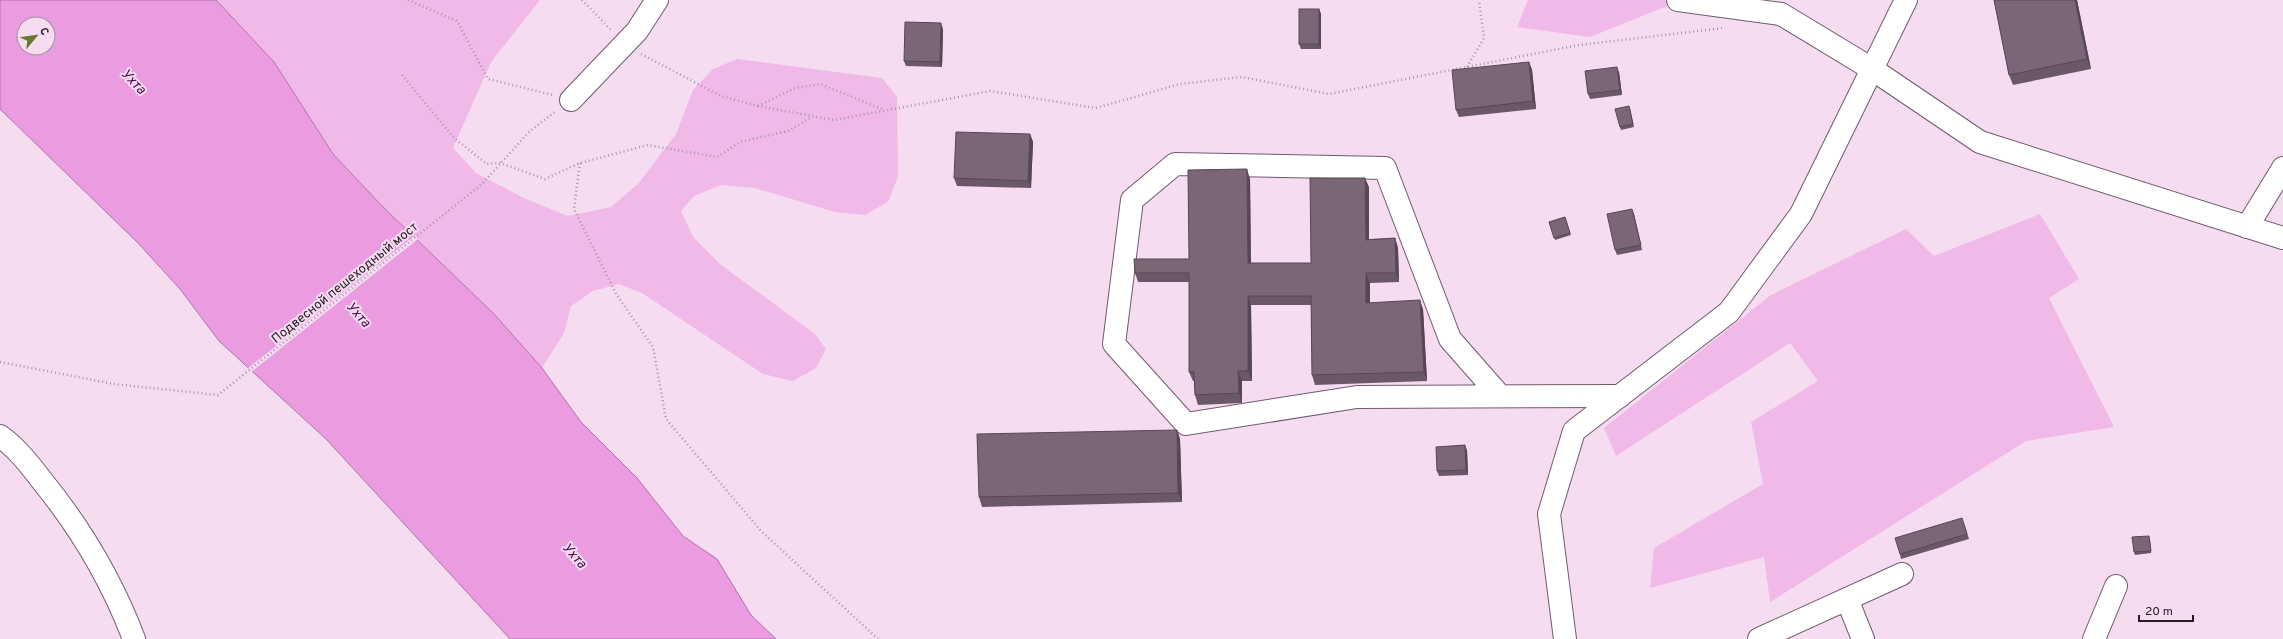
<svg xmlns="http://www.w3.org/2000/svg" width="2283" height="639" viewBox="0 0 2283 639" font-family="Overpass,sans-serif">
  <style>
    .green { fill: #f0b9e8 }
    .water { fill: #eb9ce1; stroke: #af75a8; fill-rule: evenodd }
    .pier { fill: #f5dcf1 }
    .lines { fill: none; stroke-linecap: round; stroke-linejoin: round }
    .minor-casing { stroke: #705b6d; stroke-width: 24 }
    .path { stroke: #a996a6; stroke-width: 2.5; stroke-dasharray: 1 3; stroke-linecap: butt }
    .minor { stroke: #fff; stroke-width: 22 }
    .wall { fill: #6a5867 }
    .shaded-wall { fill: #564754 }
    .building { fill: #7b6678; stroke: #564754 }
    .labels { text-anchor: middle; stroke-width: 4; stroke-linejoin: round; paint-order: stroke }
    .street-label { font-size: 13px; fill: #241b23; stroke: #f5dcf1 }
    .water-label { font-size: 14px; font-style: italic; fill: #4f084b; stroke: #f5dcf1 }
  </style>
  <rect width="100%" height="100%" fill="#f5dcf1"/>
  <!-- green -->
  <g class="green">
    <path d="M216,0H540L491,62L453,148L476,173L526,199L568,216L611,207L638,184L676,134L693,90L713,69L737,59L882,78L897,97L898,177L888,202L865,215L835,212L755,188L721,185L694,196L681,211L693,237L721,265L815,334L826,349L816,368L793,381L763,374L642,293L619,284L593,291L571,306L564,333L542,368L494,314L383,207L333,154L274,62Z"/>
    <path d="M1528,0H1682L1590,37L1517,27Z"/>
    <path d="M2040,214L2079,279L2049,298L2114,427L2026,441L1770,602L1764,557L1650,588L1654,548L1763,484L1751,422L1818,381L1790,343L1616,456L1604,428L1771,295L1906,229L1934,256Z"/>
  </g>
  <!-- water -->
  <path class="water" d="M0,0H216L274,62L333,154L383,207L494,314L542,368L581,422L637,478L683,536L717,559L751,615L776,639H510L326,439L219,341L180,289L138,243L0,109ZM24,24H48V48H24Z"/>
  <!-- pier -->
  <path class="pier" d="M414,236L418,239L250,373L247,369Z"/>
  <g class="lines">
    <defs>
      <g id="minor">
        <path d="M1678,0L1781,14L1872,69L1980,142L2283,238"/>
        <path d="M571,100L637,31L657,0"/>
        <path d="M2247,227L2283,168"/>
        <path d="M1500,396L1450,339L1385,168L1175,164L1132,200L1114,344L1186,424L1357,397L1620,396"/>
        <path d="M0,436C17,448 30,465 43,482C82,530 112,581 134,639"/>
        <path d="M1847,599L1863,639"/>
        <path d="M1565,639L1549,514L1574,431L1729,312L1801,214L1906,0"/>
        <path d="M1759,639L1902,574"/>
        <path d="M2094,639L2116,586"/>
      </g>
    </defs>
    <!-- minor casing -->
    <use href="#minor" class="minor-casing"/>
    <!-- path -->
    <g class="path">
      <path d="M408,0L457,21L488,79L553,95"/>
      <path d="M582,0L611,30"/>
      <path d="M641,54L721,96L758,106L834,120L990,91L1096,108L1180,84L1242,77L1329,94L1579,45L1724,28"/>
      <path d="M1467,67L1484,38L1479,0"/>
      <path d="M402,75L454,138L487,164L500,163L545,179L580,163L648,145L717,157L740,142L788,131L812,117"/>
      <path d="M758,106L795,88L820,84L882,109"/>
      <path d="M580,163L574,209L616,294L653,347L666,419L761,531L878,639"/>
      <path d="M0,362L114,384L218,395L482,184L530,131L556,111"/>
    </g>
    <!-- minor -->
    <use href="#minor" class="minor"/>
  </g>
  <!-- wall -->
  <g class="wall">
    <path d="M1994,0H2077L2091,69L2013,85L2009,75Z"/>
    <path d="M1319,9L1321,14V49H1301L1299,44Z"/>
    <path d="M943,29L942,67L906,66L904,61Z"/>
    <path d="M1529,62L1532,70L1536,109L1459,117L1456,110Z"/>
    <path d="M1619,72L1622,95L1590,99L1588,94Z"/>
    <path d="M1630,108L1634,127L1621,130L1620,127Z"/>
    <path d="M1030,134L1033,142L1031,188L957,186L954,178Z"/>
    <path d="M1250,179L1251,263H1311L1369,187V239L1395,238L1398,248L1399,282L1370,283V303L1423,309L1427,381L1315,385L1312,375L1311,305H1251L1252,381H1242V403L1198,405L1195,395L1194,381H1193L1189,372V282H1138L1135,273L1189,259Z"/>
    <path d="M1634,214L1642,250L1617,255L1615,250Z"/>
    <path d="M1565,217L1571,235L1555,240L1549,222Z"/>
    <path d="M1177,430L1180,439L1182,502L982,507L979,497Z"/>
    <path d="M1467,450L1468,475L1439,476L1437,471Z"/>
    <path d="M1964,523L1969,539L1901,559L1900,554Z"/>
    <path d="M2150,539L2151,553L2135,555L2134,552Z"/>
  </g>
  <!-- shaded-wall -->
  <g class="shaded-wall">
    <path d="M2075,0H2077L2091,69L2087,59Z"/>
    <path d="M1319,9L1321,14V49L1319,44Z"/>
    <path d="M941,23L943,29L942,67L940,62Z"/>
    <path d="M1529,62L1532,70L1536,109L1533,101Z"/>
    <path d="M1617,67L1619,72L1622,95L1620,90Z"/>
    <path d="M1030,134L1033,142L1031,188L1028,181Z"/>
    <path d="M1247,169L1250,179L1251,272L1248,263Z"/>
    <path d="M1365,178L1369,187V249L1366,240Z"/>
    <path d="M1632,209L1634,214L1642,250L1641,245Z"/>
    <path d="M1395,238L1398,248L1399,282L1396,273Z"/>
    <path d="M1366,273L1370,283V312L1366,303Z"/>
    <path d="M1248,296L1251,305L1252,381L1248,371Z"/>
    <path d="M1420,300L1423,309L1427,381L1424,372Z"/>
    <path d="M1238,371L1242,381V403L1239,393Z"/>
    <path d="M1177,430L1180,439L1182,502L1178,493Z"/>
    <path d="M1465,445L1467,450L1468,475L1466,470Z"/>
  </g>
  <!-- building -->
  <g class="building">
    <path d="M1994,0H2075L2087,59L2009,75Z"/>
    <rect x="1299" y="9" width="20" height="35"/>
    <path d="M905,22L941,23L940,62L904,61Z"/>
    <path d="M1529,62L1533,101L1456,110L1452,70Z"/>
    <path d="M1617,67L1620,90L1588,94L1585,71Z"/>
    <path d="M1629,106L1633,124L1620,127L1615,109Z"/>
    <path d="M956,132L1030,134L1028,181L954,178Z"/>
    <path d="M1247,169L1248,263H1311L1310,178H1365L1366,240L1395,238L1396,273H1366V303L1420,300L1424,372L1312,375L1311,296H1248V371H1238L1239,393L1195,395L1194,372H1189V273H1135L1134,259H1189L1188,170Z"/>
    <path d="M1632,209L1641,245L1615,250L1607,214Z"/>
    <path d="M1565,217L1570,233L1554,238L1549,222Z"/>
    <path d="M1177,430L1178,493L979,497L977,434Z"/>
    <path d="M1465,445L1466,470L1437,471L1436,447Z"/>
    <path d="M1962,518L1967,534L1900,554L1895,538Z"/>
    <path d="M2149,536L2151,551L2134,552L2132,537Z"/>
  </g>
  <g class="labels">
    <!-- street labels -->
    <g class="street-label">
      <text transform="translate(344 282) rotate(-39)" y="5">Подвесной пешеходный мост</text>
    </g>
    <!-- water labels -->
    <g class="water-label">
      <text transform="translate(134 81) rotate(46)" y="5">Ухта</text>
      <text transform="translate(359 314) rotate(48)" y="5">Ухта</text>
      <text transform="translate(575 555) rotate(48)" y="5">Ухта</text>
    </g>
  </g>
  <!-- north arrow -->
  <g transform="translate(36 36) rotate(61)"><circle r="19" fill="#f5dcf1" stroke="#a18f9f"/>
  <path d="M0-3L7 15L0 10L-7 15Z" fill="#667a2b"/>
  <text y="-6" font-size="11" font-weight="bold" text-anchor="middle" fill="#241b23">С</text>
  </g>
  <!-- scale -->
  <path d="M2139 615v6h54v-6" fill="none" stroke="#241b23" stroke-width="2"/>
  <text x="2145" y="615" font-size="12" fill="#241b23" stroke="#f5dcf1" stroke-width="3" paint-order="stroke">20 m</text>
</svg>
